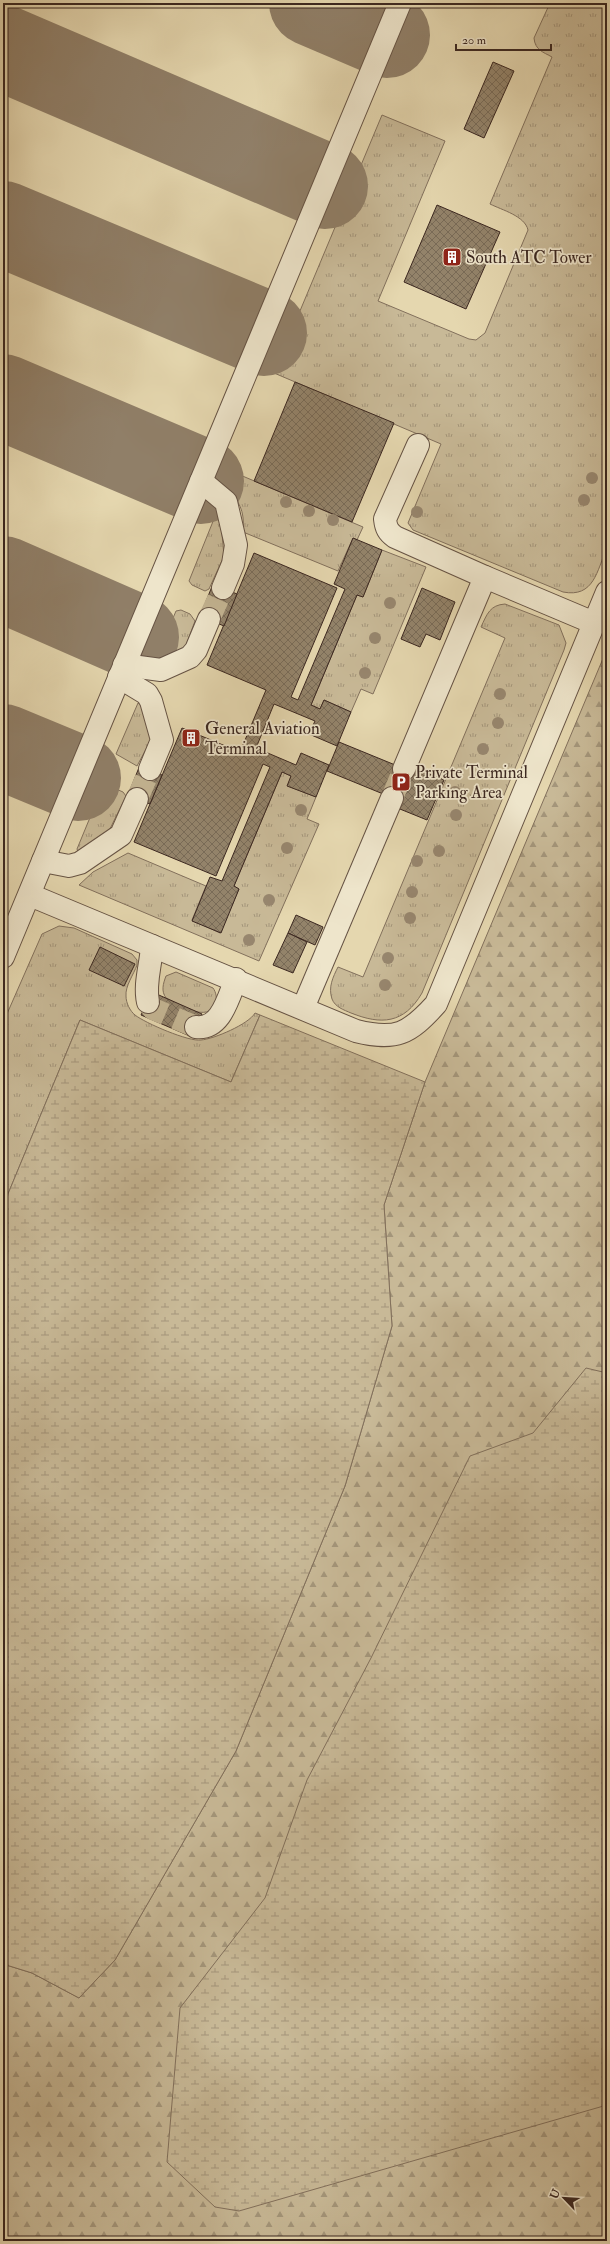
<svg xmlns="http://www.w3.org/2000/svg" width="610" height="2244" viewBox="0 0 610 2244" font-family="'IM FELL Double Pica',serif">
  <style>
    .grass { fill: url(#grass-tufts); stroke: #82705c }
    .forest { fill: url(#forest-firs); stroke: #82705c }
    .wetland { fill: url(#wetland-marsh); stroke: #82705c }
    .lines { fill: none; stroke-linecap: round; stroke-linejoin: round }
    .taxiway { stroke: #907f68; stroke-width: 86 }
    .building { fill: url(#building-cross-hatch); stroke: #3b2720 }
    .minor-tunnel { stroke: #c3b492; stroke-width: 22; stroke-dasharray: 22 11; stroke-linecap: butt }
    .minor-casing { stroke: #665344; stroke-width: 24 }
    .minor { stroke: #eee5cb; stroke-width: 22 }
    .tree { fill: #97866e }
    .labels { text-anchor: middle; stroke-width: 3.5; stroke-linejoin: round; paint-order: stroke }
    .poi-label { font-size: 17px; fill: #3b2720; stroke: #eee5cb; text-anchor: start }
  </style>
  <defs>
    <pattern id="grass-tufts" width="24" height="20" patternUnits="userSpaceOnUse"><rect width="24" height="20" fill="#c8b997"/><path d="M3 7l-1-3M5 7V3M7 7l1-3M15 17l-1-3M17 17v-4M19 17l1-3" fill="none" stroke="#a4967b"/></pattern>
    <pattern id="forest-firs" width="22" height="20" patternUnits="userSpaceOnUse"><rect width="22" height="20" fill="#c8b997"/><path d="M5 1l3.5 6h-7zM16 11l3.5 6h-7z" fill="#a4967b"/></pattern>
    <pattern id="wetland-marsh" width="20" height="14" patternUnits="userSpaceOnUse"><rect width="20" height="14" fill="#c8b997"/><path d="M1 5h8M5 5V1M11 12h8M15 12V8" fill="none" stroke="#a4967b"/></pattern>
    <pattern id="building-cross-hatch" width="8" height="8" patternUnits="userSpaceOnUse"><rect width="8" height="8" fill="#93836a"/><path d="M0 0l8 8M0 8l8-8" fill="none" stroke="#796b57"/></pattern>
  </defs>
  <rect width="100%" height="100%" fill="#e5d7af"/>
  <filter id="stains"><feTurbulence type="fractalNoise" baseFrequency=".005" numOctaves="4"/><feColorMatrix values="0 0 0 0 .2 0 0 0 0 .09 0 0 0 0 .02 0 0 0 .5 -.17"/></filter>
  <radialGradient id="worn" r=".72"><stop offset=".6" stop-color="#630" stop-opacity="0"/><stop offset="1" stop-color="#630" stop-opacity=".3"/></radialGradient>
  <!-- grass -->
  <g class="grass">
    <path d="M550,3H607V547C597,571 594,598 563,592L413,530L408,523L441,444L274,373L382,115L445,141L378,301L469,339L476,340L485,333L528,230C525,216 502,210 490,204L552,57C543,52 535,50 534,38Z"/>
    <path d="M233,472L363,527L357,540L353,538L338,571L243,532C245,507 238,505 229,485Z"/>
    <path d="M218,509L220,511L224,556L209,589L205,591L192,585L189,581Z"/>
    <path d="M382,550L426,567L373,694L361,689L351,712L324,700L320,709L311,705L357,595L363,597Z"/>
    <path d="M505,604L559,625L566,643L564,650L422,993C404,1024 381,1025 351,1013C344,1010 335,1007 332,999C328,987 333,977 338,967L363,977L505,638L481,627C487,614 490,605 505,604Z"/>
    <path d="M181,610L190,614L195,621L185,648L158,659L157,656L176,611Z"/>
    <path d="M138,703L141,704L152,738L137,766L116,754Z"/>
    <path d="M282,772L291,776L288,786L316,797L307,819L319,824L259,961L79,885L93,872L128,853L206,886L192,920L220,933L239,889L234,886Z"/>
    <path d="M107,785L123,792L126,796L109,831L78,852L77,849L103,786Z"/>
    <path d="M59,926L74,928L132,954L137,960V965C134,974 125,986 126,996C126,1003 130,1011 135,1015C145,1023 189,1042 201,1040C214,1039 249,1024 255,1013L260,1015L231,1082L80,1020L3,1206V1023L42,934Z"/>
    <path d="M176,972L213,988C216,992 217,998 216,1003C208,1024 178,1004 166,998C161,991 163,984 166,976Z"/>
  </g>
  <!-- forest -->
  <path class="forest" d="M607,649V2241H3V1964L32,1973L79,1998L115,1960L236,1751L345,1486L392,1326L384,1205L425,1082Z"/>
  <!-- wetland -->
  <g class="wetland">
    <path d="M260,1015L425,1082L384,1205L392,1326L345,1486L236,1751L115,1960L79,1998L32,1973L3,1964V1206L80,1020L231,1082Z"/>
    <path d="M586,1368L607,1373V2105L239,2211L215,2207L167,2162L180,2008L265,1898L307,1780L371,1658L470,1456L533,1433Z"/>
  </g>
  <g class="lines">
    <!-- taxiway -->
    <g class="taxiway">
      <path d="M312,3L387,35"/>
      <path d="M3,48L325,186"/>
      <path d="M3,224L264,333"/>
      <path d="M3,397L201,481"/>
      <path d="M3,579L136,637"/>
      <path d="M3,747L78,778"/>
    </g>
  </g>
  <!-- building -->
  <g class="building">
    <path d="M493,62L514,71L484,138L464,129Z"/>
    <path d="M437,205L500,232L466,309L404,282Z"/>
    <path d="M295,382L394,423L352,522L254,481Z"/>
    <path d="M353,538L382,550L363,597L357,595L311,705L320,709L324,700L351,712L337,746L309,734L315,721L274,704L256,748L296,765L301,753L329,765L316,797L287,786L291,776L282,772L234,886L239,889L221,933L192,921L210,877L222,881L270,767L263,764L216,876L134,842L182,728L240,752L266,690L207,665L254,553L337,588L291,697L298,700L345,589L334,584Z"/>
    <path d="M213,584L237,594L224,626L200,616Z"/>
    <path d="M422,588L455,602L440,640L426,634L420,647L401,639Z"/>
    <path d="M339,742L405,769L393,798L327,771Z"/>
    <path d="M407,764L444,780L427,820L390,805Z"/>
    <path d="M140,765L162,775L150,804L128,795Z"/>
    <path d="M296,915L323,927L315,945L288,933Z"/>
    <path d="M288,933L307,942L293,973L273,965Z"/>
    <path d="M100,947L135,964L124,986L89,970Z"/>
    <path d="M152,992L202,1014L192,1037L141,1015Z"/>
  </g>
  <g class="lines">
    <!-- minor-tunnel -->
    <g class="minor-tunnel">
      <path d="M209,619L223,588"/>
      <path d="M392,798L404,769"/>
      <path d="M137,799L150,769"/>
      <path d="M148,1002L153,1009L196,1027"/>
    </g>
    <defs>
      <g id="minor">
        <path d="M418,445L385,519C386,528 388,532 395,537L485,577"/>
        <path d="M201,481L226,502L236,545L233,564L223,588"/>
        <path d="M124,665L161,670L190,657L196,650L209,619"/>
        <path d="M119,677L147,694L151,701L162,740L150,769"/>
        <path d="M404,769L485,577L594,623"/>
        <path d="M43,861L69,866L80,863L121,835L137,799"/>
        <path d="M30,895L356,1031C396,1041 409,1034 436,1004L607,592"/>
        <path d="M3,957L400,3"/>
        <path d="M148,1002C144,984 151,965 152,946"/>
        <path d="M303,1008L392,798"/>
        <path d="M196,1027C221,1030 228,998 236,979"/>
      </g>
    </defs>
    <!-- minor casing -->
    <use href="#minor" class="minor-casing"/>
    <!-- minor -->
    <use href="#minor" class="minor"/>
  </g>
  <!-- trees -->
  <g class="tree">
    <circle cx="592" cy="478" r="6"/>
    <circle cx="584" cy="500" r="6"/>
    <circle cx="286" cy="502" r="6"/>
    <circle cx="309" cy="511" r="6"/>
    <circle cx="417" cy="512" r="6"/>
    <circle cx="333" cy="520" r="6"/>
    <circle cx="390" cy="603" r="6"/>
    <circle cx="375" cy="638" r="6"/>
    <circle cx="365" cy="673" r="6"/>
    <circle cx="500" cy="694" r="6"/>
    <circle cx="498" cy="723" r="6"/>
    <circle cx="483" cy="749" r="6"/>
    <circle cx="455" cy="792" r="6"/>
    <circle cx="301" cy="810" r="6"/>
    <circle cx="456" cy="815" r="6"/>
    <circle cx="287" cy="848" r="6"/>
    <circle cx="439" cy="851" r="6"/>
    <circle cx="417" cy="861" r="6"/>
    <circle cx="412" cy="892" r="6"/>
    <circle cx="269" cy="900" r="6"/>
    <circle cx="410" cy="918" r="6"/>
    <circle cx="249" cy="940" r="6"/>
    <circle cx="388" cy="958" r="6"/>
    <circle cx="385" cy="985" r="6"/>
  </g>
  <!-- icons -->
  <defs>
    <symbol id="building-square" viewBox="-11 -11 22 22"><rect x="-9" y="-9" width="18" height="18" rx="4" fill="#8f2418" stroke="#eee5cb"/><path d="M-4-6H4V6H1V3H-1V6H-4ZM-2.5-4.3h1.7v1.8h-1.7ZM.8-4.3h1.7v1.8H.8ZM-2.5-1h1.7V.8h-1.7ZM.8-1h1.7V.8H.8Z" fill="#fff"/></symbol>
    <symbol id="parking-square" viewBox="-11 -11 22 22"><rect x="-9" y="-9" width="18" height="18" rx="4" fill="#8f2418" stroke="#eee5cb"/><path d="M-3.5-5.5H1a3.5 3.5 0 0 1 0 7H-1V5.5H-3.5ZM-1-3.4V-.6H.8a1.4 1.4 0 0 0 0-2.8Z" fill="#fff"/></symbol>
  </defs>
  <g fill-rule="evenodd">
    <use href="#building-square" x="441" y="246" width="22" height="22"/>
    <use href="#building-square" x="180" y="727" width="22" height="22"/>
    <use href="#parking-square" x="390" y="771" width="22" height="22"/>
  </g>
  <g class="labels">
    <!-- poi labels -->
    <g class="poi-label">
      <text x="466" y="263">South ATC Tower</text>
      <text x="205" y="734">General Aviation<tspan x="205" dy="20">Terminal</tspan></text>
      <text x="415" y="778">Private Terminal<tspan x="415" dy="20">Parking Area</tspan></text>
    </g>
  </g>
  <!-- margin -->
  <rect width="610" height="2244" fill="none" stroke="#e5d7af" stroke-width="16"/>
  <rect x="4" y="4" width="602" height="2236" fill="none" stroke="#3b2720" stroke-width="2"/>
  <rect x="8" y="8" width="594" height="2228" fill="none" stroke="#3b2720"/>
  <!-- north arrow -->
  <g transform="translate(564 2198) rotate(295)" stroke="#eee5cb" stroke-width="3" paint-order="stroke">
  <path d="M0-3L7 15L0 10L-7 15Z" fill="#3b2720"/>
  <text y="-6" font-size="11" font-weight="bold" text-anchor="middle" fill="#3b2720">U</text>
  </g>
  <!-- scale -->
  <path d="M456 44v6h95v-6" fill="none" stroke="#3b2720" stroke-width="2"/>
  <text x="462" y="44" font-size="12" fill="#3b2720" stroke="#eee5cb" stroke-width="3" paint-order="stroke">20 m</text>
  <rect width="100%" height="100%" filter="url(#stains)"/>
  <rect width="100%" height="100%" fill="url(#worn)"/>
</svg>
